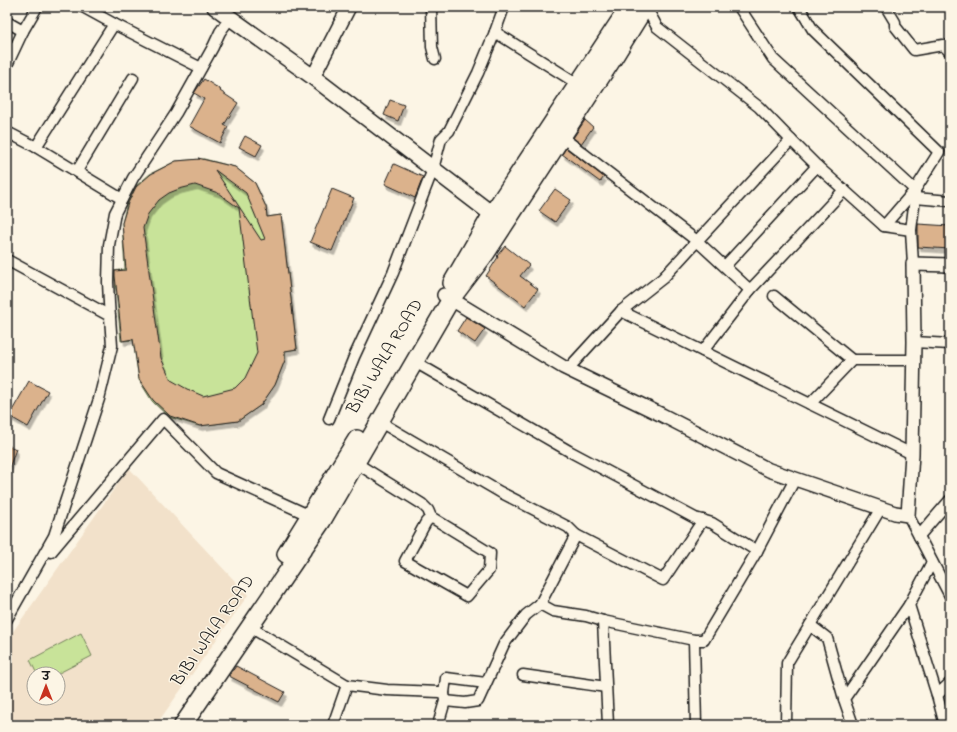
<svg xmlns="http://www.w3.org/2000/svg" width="957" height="732" viewBox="0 0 957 732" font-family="'Indie Flower','Playpen Sans Deva',sans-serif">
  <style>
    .built { fill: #f2e1ca; fill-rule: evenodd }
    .green { fill: #c8e399; stroke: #72805a }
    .building { fill: #dbb28c; stroke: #1c1c1c; fill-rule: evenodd; filter: url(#shadow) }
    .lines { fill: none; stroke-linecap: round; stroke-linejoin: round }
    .minor-casing { stroke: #1c1c1c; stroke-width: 13 }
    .tertiary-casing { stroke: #1c1c1c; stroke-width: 16 }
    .secondary-casing { stroke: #1c1c1c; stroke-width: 18 }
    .trunk-casing { stroke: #1c1c1c; stroke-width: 20 }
    .minor { stroke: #fcf5e5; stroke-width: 10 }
    .tertiary { stroke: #fcf5e5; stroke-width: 13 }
    .secondary { stroke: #fcf5e5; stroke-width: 15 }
    .trunk { stroke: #fcf5e5; stroke-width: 17 }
    .labels { text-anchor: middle; stroke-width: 3; stroke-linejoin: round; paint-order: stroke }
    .street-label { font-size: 18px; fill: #1c1c1c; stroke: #fcf5e5 }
  </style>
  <defs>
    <filter id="shadow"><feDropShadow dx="2.5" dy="4.5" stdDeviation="0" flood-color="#0004"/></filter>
  </defs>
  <rect width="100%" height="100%" fill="#fcf5e5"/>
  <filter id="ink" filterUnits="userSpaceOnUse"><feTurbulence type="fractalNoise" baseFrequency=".025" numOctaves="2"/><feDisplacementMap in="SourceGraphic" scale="8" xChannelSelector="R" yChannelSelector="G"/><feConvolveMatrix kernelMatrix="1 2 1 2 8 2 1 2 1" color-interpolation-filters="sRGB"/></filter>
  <g filter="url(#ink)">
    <!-- built -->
    <path class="built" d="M129,468L248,595L156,725H7V640ZM34,674H58V698H34Z"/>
    <!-- green -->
    <g class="green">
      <path d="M204,159L235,167L255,183L266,207L267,217L281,215L297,349L285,351V360L275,385L261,405L238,421L199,426L169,417L152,401L139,380L133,340L121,341L114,271L125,269L122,223L130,191L150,174L176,161Z"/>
      <path d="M81,633L92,656L57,674H37L30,660Z"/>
    </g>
    <!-- building -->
    <g class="building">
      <path d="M204,79L221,90L220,91L238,103L224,125L228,127L220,143L189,126L204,99L194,93Z"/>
      <path d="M390,100L404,105L398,121L384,115Z"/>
      <path d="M585,120L593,127L581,144L573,138Z"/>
      <path d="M245,136L262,145L256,156L239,147Z"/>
      <path d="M566,148L604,177L600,182L562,154Z"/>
      <path d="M198,158L235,167L255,183L266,207L267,217L281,215L297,349L285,351V360L275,385L261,405L238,421L200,426L170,416L153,400L139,379L133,339L122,341L115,276V271L126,270L122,223L128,203L136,187L151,174L176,161L200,159ZM215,170L246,193L265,239L261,240ZM195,185L218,193L239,208L257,353L245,378L235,388L203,396L187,389L171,380L161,358L143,228L148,214L159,200L169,193L179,189Z"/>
      <path d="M394,164L423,177L415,198L385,184Z"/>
      <path d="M332,189L354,198L332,251L310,242Z"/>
      <path d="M555,189L571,200L555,222L539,211Z"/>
      <path d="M918,224L950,226V249L918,247Z"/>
      <path d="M505,246L529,265L520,276L538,289L525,306L486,276L498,257L497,256Z"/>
      <path d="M466,317L485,329L475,343L457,331Z"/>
      <path d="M29,381L48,391L28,427L9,416Z"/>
      <path d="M7,445L16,449L8,471H7Z"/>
      <path d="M236,666L285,692L279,702L229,676Z"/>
    </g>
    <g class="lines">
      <defs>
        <g id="minor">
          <path d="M83,7L114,24L201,68"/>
          <path d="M431,7L432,47L435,59"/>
          <path d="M646,7L657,27L759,107L791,140L817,166L844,190"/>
          <path d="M739,7L773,59L915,190V198L911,230"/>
          <path d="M799,7L813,30L939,152L915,190L884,226"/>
          <path d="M886,7L895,22V26L914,50L943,45L950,52"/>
          <path d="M7,22L23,31"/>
          <path d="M495,32L578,84"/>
          <path d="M7,65L23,31L37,7"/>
          <path d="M7,132L36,147L122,199"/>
          <path d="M562,137L697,241L791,140"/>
          <path d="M36,147L114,24"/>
          <path d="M77,171L133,78"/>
          <path d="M915,198L950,201"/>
          <path d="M7,260L110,316"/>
          <path d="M725,266L817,166"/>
          <path d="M774,296L852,360"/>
          <path d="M914,342L950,344"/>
          <path d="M703,351L750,290"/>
          <path d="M415,362L569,451L695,518L712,523L757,551"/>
          <path d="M568,369L621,311"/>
          <path d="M810,404L852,360H914"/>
          <path d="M329,419L354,357L393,273L433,169L441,139L449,131L478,73L495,32L504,7"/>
          <path d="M380,422L500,492L568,527L576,535L663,580L703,520"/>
          <path d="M912,454L621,311L663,278L697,241L750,290L844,190L884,226L911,230L913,264"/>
          <path d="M356,463L422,504L428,510L431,517L426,522L405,561L467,596L489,570L490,553L431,517"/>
          <path d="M908,515L950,596"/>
          <path d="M576,535L540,604L553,611L586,616L603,621"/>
          <path d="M919,536L950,500"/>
          <path d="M51,552L163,419L216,473L315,518"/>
          <path d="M909,605L937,695L945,725"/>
          <path d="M7,619L54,536L99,399L112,346L109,303L108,282L109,245L115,213L133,178L176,113L213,47L220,32L230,18"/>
          <path d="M810,625L827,638L844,699"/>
          <path d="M250,627L347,685L387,690L439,692L444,693L445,701L438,725"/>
          <path d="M523,675L606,687"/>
          <path d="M444,693L446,678L486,683"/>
          <path d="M937,695L950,683"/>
          <path d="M445,701L465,703L478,701L504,644L526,615L540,604"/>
          <path d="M333,725L347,685"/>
          <path d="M608,725L603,621L694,640"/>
          <path d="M696,725L694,640H704L757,551L795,479"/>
          <path d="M786,725L787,663L881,508"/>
          <path d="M853,725L844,699L909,605L932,562"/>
        </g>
        <g id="tertiary">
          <path d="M313,77L349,7"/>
          <path d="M444,295L451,299L563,367L662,415L769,470L895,513L908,515L912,454L914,342L913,264L950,265"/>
        </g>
        <path id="secondary" d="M215,7L313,77L501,221"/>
        <g id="trunk">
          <path d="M452,283L492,214L629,7"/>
          <path d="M286,554L357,439"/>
          <path d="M183,725L322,521L451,299L486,253L614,57L640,15L646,7"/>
        </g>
      </defs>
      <!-- minor casing -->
      <use href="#minor" class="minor-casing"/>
      <!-- tertiary casing -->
      <use href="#tertiary" class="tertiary-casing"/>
      <!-- secondary casing -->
      <use href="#secondary" class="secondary-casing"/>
      <!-- trunk casing -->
      <use href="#trunk" class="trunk-casing"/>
      <!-- minor -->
      <use href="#minor" class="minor"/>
      <!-- tertiary -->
      <use href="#tertiary" class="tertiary"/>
      <!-- secondary -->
      <use href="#secondary" class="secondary"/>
      <!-- trunk -->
      <use href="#trunk" class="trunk"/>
    </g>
  </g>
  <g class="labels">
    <!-- street labels -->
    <g class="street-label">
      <text transform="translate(384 356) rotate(-59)" y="6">BIBI WALA ROAD</text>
      <text transform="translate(212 630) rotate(-55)" y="6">BIBI WALA ROAD</text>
    </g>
  </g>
  <!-- margin -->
  <rect width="957" height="732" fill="none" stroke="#fcf5e5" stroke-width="24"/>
  <rect x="12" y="12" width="933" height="708" fill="none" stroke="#1c1c1c" stroke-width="1.5" filter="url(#ink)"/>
  <!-- north arrow -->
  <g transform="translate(46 686)"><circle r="19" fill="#fcf5e5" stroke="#a29e95"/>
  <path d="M0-3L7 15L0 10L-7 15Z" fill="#c8321e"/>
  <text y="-6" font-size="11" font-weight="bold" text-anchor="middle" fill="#1c1c1c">उ</text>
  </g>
</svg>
